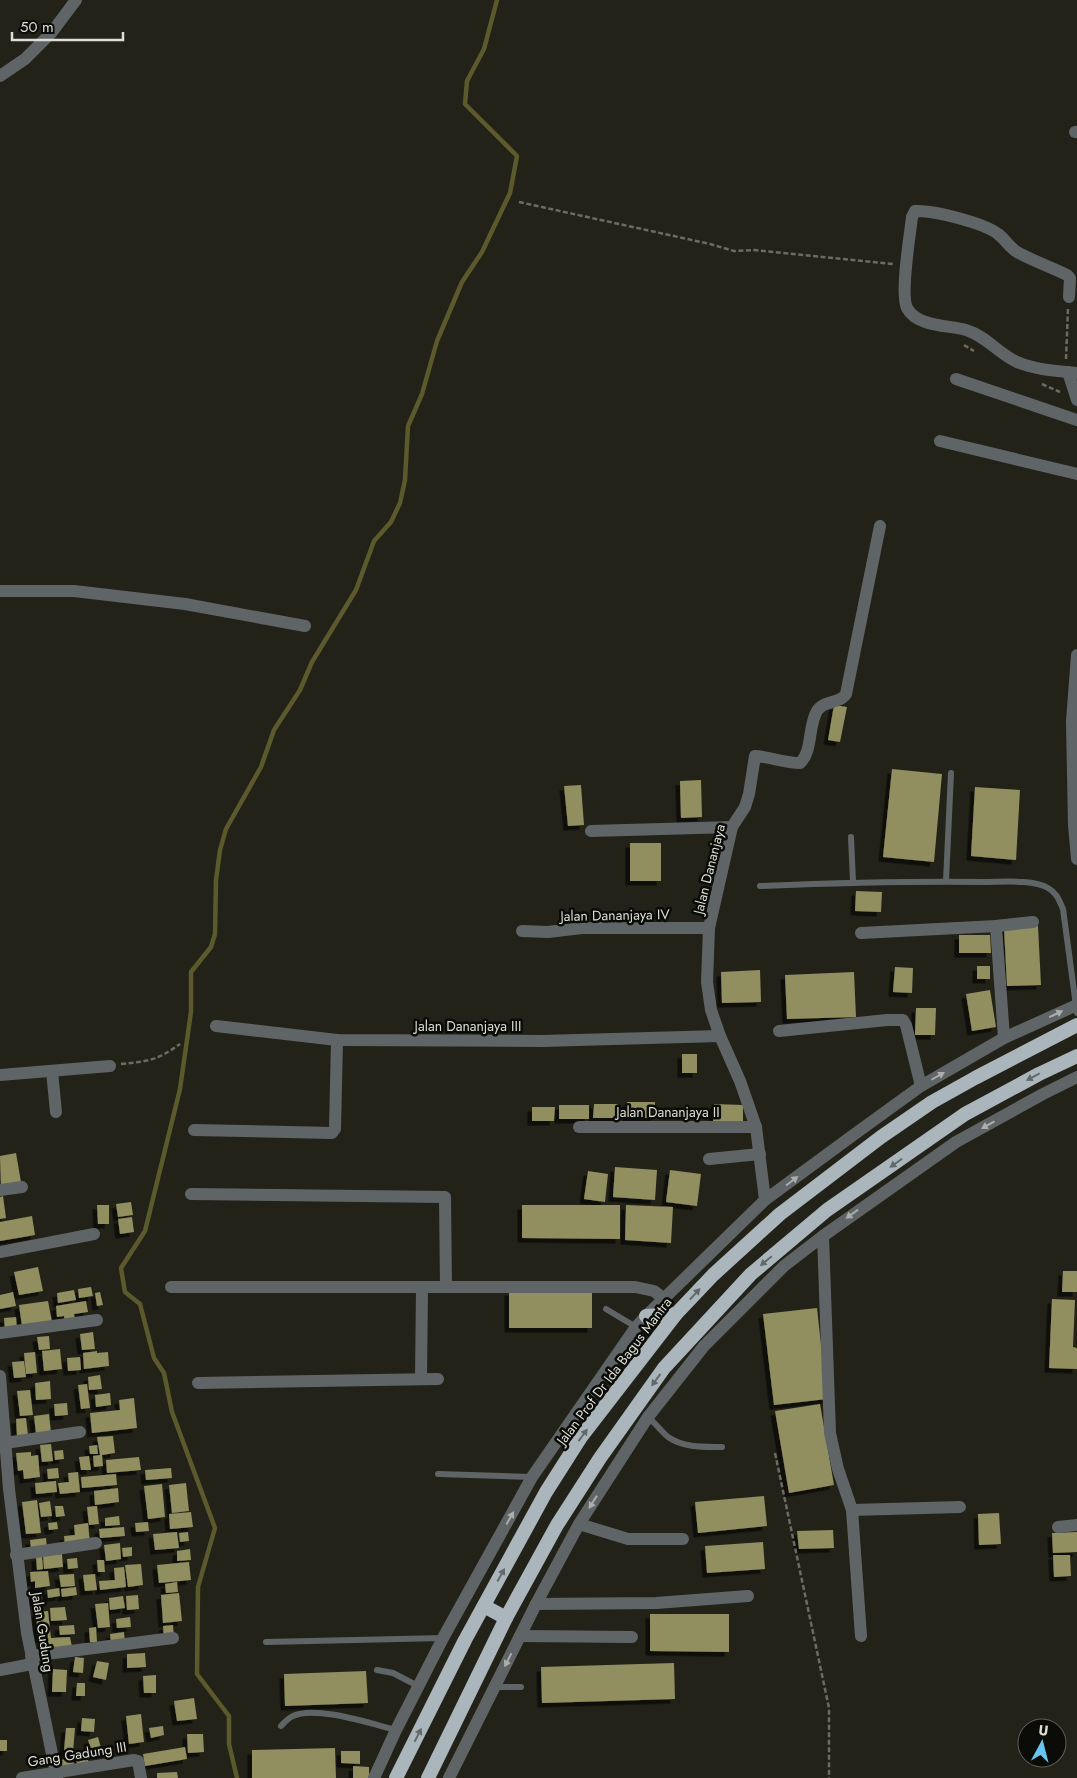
<svg xmlns="http://www.w3.org/2000/svg" width="1077" height="1778" viewBox="0 0 1077 1778" font-family="Jost,sans-serif">
  <style>
    .lines { fill: none; stroke-linecap: round; stroke-linejoin: round }
    .stream { stroke: #5c592c; stroke-width: 4.5 }
    .building { fill: #918e60; filter: url(#shadow) }
    .path { stroke: #6b6b62; stroke-width: 2.5; stroke-dasharray: 5 2.5; stroke-linecap: butt }
    .service { stroke: #5f6567; stroke-width: 6 }
    .minor { stroke: #5f6567; stroke-width: 12 }
    .tertiary { stroke: #5f6567; stroke-width: 12 }
    .trunk { stroke: #aab6bc; stroke-width: 14 }
    .oneway { fill: #abaeaa }
    .oneway2 { fill: #62696b }
    .labels { text-anchor: middle; stroke-width: 5; stroke-linejoin: round; paint-order: stroke }
    .street-label { font-size: 14px; fill: #deded7; stroke: #0b0b07 }
  </style>
  <defs>
    <filter id="shadow"><feDropShadow dx="-4.5" dy="4.5" stdDeviation="0" flood-color="#0009"/></filter>
  </defs>
  <rect width="100%" height="100%" fill="#222218"/>
  <g class="lines">
    <!-- stream -->
    <path class="stream" d="M237,1778L229,1744V1716L197,1674L198,1587L215,1528L172,1412L164,1373L154,1358L140,1304L125,1292L121,1268L145,1231L180,1089L191,1012V972L211,947L215,934L216,880L220,850L226,829L261,767L274,730L300,690L312,662L356,590L374,541L391,522L400,503L405,480L408,426L422,394L437,341L462,282L482,252L510,193L517,156L465,104L467,81L484,49L497,0"/>
  </g>
  <!-- building -->
  <g class="building">
    <path d="M834,705L847,707L840,742L828,740Z"/>
    <path d="M892,769L942,774L934,862L883,857Z"/>
    <path d="M701,780L702,817L681,818L680,781Z"/>
    <path d="M581,785L584,825L568,826L564,786Z"/>
    <path d="M975,787L1020,790L1016,860L971,856Z"/>
    <rect x="630" y="843" width="31" height="38"/>
    <path d="M856,891L882,892L881,912L855,911Z"/>
    <path d="M1038,926L1041,985L1007,986L1004,928Z"/>
    <path d="M959,935H990L991,953H959Z"/>
    <rect x="977" y="966" width="13" height="13"/>
    <path d="M895,967L913,968L912,993L893,992Z"/>
    <path d="M760,970L761,1002L722,1003L721,972Z"/>
    <path d="M854,972L856,1017L787,1019L785,975Z"/>
    <path d="M990,990L996,1027L972,1031L966,994Z"/>
    <path d="M916,1008H936L935,1035H915Z"/>
    <rect x="682" y="1054" width="15" height="19"/>
    <rect x="627" y="1102" width="28" height="16"/>
    <path d="M594,1104H618V1118H593Z"/>
    <path d="M714,1104L743,1105V1122H713Z"/>
    <rect x="559" y="1105" width="30" height="14"/>
    <path d="M532,1107H555L554,1121H532Z"/>
    <path d="M16,1153L21,1182L1,1186L0,1156Z"/>
    <path d="M615,1167L657,1170L655,1200L613,1197Z"/>
    <path d="M670,1170L701,1174L697,1206L666,1202Z"/>
    <path d="M588,1171L608,1174L605,1202L584,1199Z"/>
    <path d="M3,1196L6,1218L0,1219V1197Z"/>
    <path d="M131,1202L133,1215L118,1217L116,1204Z"/>
    <path d="M97,1205H109V1224H98Z"/>
    <path d="M522,1205H620V1239L522,1238Z"/>
    <path d="M626,1205L673,1207L671,1243L625,1240Z"/>
    <path d="M32,1216L35,1235L0,1241V1222Z"/>
    <path d="M132,1217L134,1232L120,1234L118,1219Z"/>
    <path d="M38,1267L43,1291L19,1295L14,1272Z"/>
    <path d="M1063,1271H1077V1292H1062Z"/>
    <path d="M91,1287L93,1296L79,1298L78,1289Z"/>
    <path d="M74,1290L76,1300L58,1303L57,1293Z"/>
    <rect x="509" y="1291" width="83" height="37"/>
    <path d="M13,1292L16,1306L0,1309V1295Z"/>
    <path d="M100,1292L103,1305L97,1306L95,1293Z"/>
    <path d="M1052,1299L1075,1300L1073,1347L1077,1348V1369L1049,1368Z"/>
    <path d="M48,1301L52,1322L22,1326L19,1305Z"/>
    <path d="M86,1301L88,1312L74,1314L75,1320L65,1322L64,1316L57,1317L56,1306Z"/>
    <path d="M817,1308L827,1399L774,1405L763,1314Z"/>
    <path d="M16,1317L17,1329L5,1330L4,1318Z"/>
    <path d="M93,1332L95,1349L82,1350L80,1334Z"/>
    <path d="M49,1336L50,1349L39,1350L37,1337Z"/>
    <path d="M60,1349L62,1369L44,1371L42,1351Z"/>
    <path d="M97,1351V1353L108,1352L109,1366L84,1369L83,1353Z"/>
    <path d="M35,1352L37,1373L26,1374L24,1353Z"/>
    <path d="M80,1357L81,1370L68,1371L67,1358Z"/>
    <path d="M24,1361L26,1377L14,1378L12,1362Z"/>
    <path d="M100,1375L102,1389L89,1390L88,1377Z"/>
    <path d="M50,1381L51,1399L36,1400L35,1383Z"/>
    <path d="M87,1384L90,1408L81,1409L78,1385Z"/>
    <path d="M30,1390L33,1415L20,1416L17,1391Z"/>
    <path d="M110,1393L111,1405L96,1407L95,1395Z"/>
    <path d="M134,1398L137,1428L92,1433L90,1413L120,1410L119,1400Z"/>
    <path d="M67,1403L68,1415L55,1416L54,1404Z"/>
    <path d="M820,1404L834,1485L789,1493L775,1411Z"/>
    <path d="M49,1414L51,1433L36,1434L34,1416Z"/>
    <path d="M26,1418L28,1435L17,1436L16,1419Z"/>
    <path d="M113,1436L115,1453L102,1455L103,1466L94,1467L93,1456L100,1455L97,1437Z"/>
    <path d="M51,1444L53,1461L42,1462L40,1445Z"/>
    <path d="M97,1445L98,1454H90L89,1446Z"/>
    <path d="M63,1450L64,1459L55,1460L54,1451Z"/>
    <path d="M31,1452V1456L38,1455L40,1477L24,1479L23,1470L18,1471L16,1453Z"/>
    <path d="M89,1456L91,1470H81L79,1457Z"/>
    <path d="M139,1457L141,1470L107,1473L106,1460Z"/>
    <path d="M58,1468L59,1478L48,1479L47,1469Z"/>
    <path d="M171,1468L172,1478L146,1480L145,1470Z"/>
    <path d="M78,1472L80,1492L60,1494L58,1483L69,1482L68,1473Z"/>
    <path d="M116,1474L117,1485L82,1488L81,1477Z"/>
    <path d="M56,1481L57,1492L36,1494L35,1483Z"/>
    <path d="M186,1483L189,1511L172,1513L169,1485Z"/>
    <path d="M162,1484L165,1517L148,1519L144,1486Z"/>
    <path d="M118,1488L119,1502L95,1505L94,1491Z"/>
    <path d="M764,1496L767,1526L698,1533L695,1502Z"/>
    <path d="M37,1500L41,1533L26,1534L22,1502Z"/>
    <path d="M50,1501L52,1516L41,1517L39,1503Z"/>
    <path d="M55,1506H63L65,1516L56,1517Z"/>
    <path d="M97,1506L99,1524L89,1525L87,1507Z"/>
    <path d="M191,1512L193,1527L170,1529L169,1514Z"/>
    <path d="M999,1513L1001,1544L979,1545L978,1514Z"/>
    <path d="M119,1516L120,1525L105,1526V1518Z"/>
    <path d="M57,1522L58,1529L49,1530L48,1523Z"/>
    <path d="M148,1522L149,1531L136,1532L135,1523Z"/>
    <path d="M88,1523L90,1543L65,1546L64,1536L75,1535L74,1525Z"/>
    <path d="M124,1527L125,1536L100,1538L99,1529Z"/>
    <path d="M833,1530L834,1548L799,1549L797,1531Z"/>
    <path d="M177,1532L179,1548L155,1550L153,1534Z"/>
    <path d="M188,1532L189,1541L180,1542L179,1533Z"/>
    <path d="M1077,1532V1552L1053,1553L1052,1533Z"/>
    <path d="M46,1538L47,1548L31,1549L30,1540Z"/>
    <path d="M763,1542L765,1569L707,1573L705,1546Z"/>
    <path d="M120,1543L121,1559L106,1561L104,1545Z"/>
    <path d="M132,1547V1556L123,1557L122,1548Z"/>
    <path d="M190,1549L191,1560L177,1561V1551Z"/>
    <path d="M62,1554L63,1567L44,1569L43,1556Z"/>
    <path d="M1053,1555H1070L1071,1576L1054,1577Z"/>
    <path d="M42,1556L43,1569L37,1570L36,1557Z"/>
    <path d="M77,1558L78,1568L68,1569L67,1559Z"/>
    <path d="M97,1560H104L105,1572H98Z"/>
    <path d="M189,1562L191,1580L159,1583L157,1565Z"/>
    <path d="M141,1564L143,1585L128,1587L125,1565Z"/>
    <path d="M124,1567L126,1587L100,1590L99,1581L115,1580L114,1568Z"/>
    <path d="M48,1571L50,1586L35,1588V1581L31,1582L30,1572Z"/>
    <path d="M74,1574L75,1586L61,1587L59,1575Z"/>
    <path d="M95,1574L97,1590L85,1591L83,1575Z"/>
    <path d="M177,1582L178,1592L166,1593L165,1584Z"/>
    <path d="M76,1587L77,1595L62,1597L61,1589Z"/>
    <path d="M59,1588L60,1596L48,1598L47,1590Z"/>
    <path d="M41,1592L42,1601L32,1602L31,1593Z"/>
    <path d="M179,1593L182,1621L163,1623L161,1595Z"/>
    <path d="M138,1595L139,1609L127,1610L126,1596Z"/>
    <path d="M123,1596L125,1608L110,1610L109,1598Z"/>
    <path d="M108,1603L110,1627L98,1628L95,1604Z"/>
    <path d="M65,1607L67,1620L51,1621L50,1608Z"/>
    <path d="M48,1611L51,1638L70,1637L72,1647L46,1650L45,1638L38,1639L36,1612Z"/>
    <path d="M650,1614H729V1652L650,1651Z"/>
    <path d="M130,1617L131,1627L117,1628L116,1619Z"/>
    <path d="M74,1625L75,1634L60,1635L59,1626Z"/>
    <path d="M173,1625L174,1638L164,1639L163,1626Z"/>
    <path d="M96,1627L97,1642H90L89,1628Z"/>
    <path d="M124,1632L125,1643L111,1644L110,1634Z"/>
    <path d="M145,1653L146,1667L127,1668V1654Z"/>
    <path d="M75,1657L84,1658L83,1673L73,1672Z"/>
    <path d="M97,1661L109,1663L106,1680L93,1677Z"/>
    <path d="M674,1663L675,1699L542,1703L541,1667Z"/>
    <path d="M53,1669L67,1670L66,1692H52Z"/>
    <path d="M366,1671L368,1703L285,1706L284,1674Z"/>
    <path d="M156,1675V1693H144L143,1676Z"/>
    <path d="M77,1683H85V1696H76Z"/>
    <path d="M194,1698L197,1719L177,1721L174,1701Z"/>
    <path d="M141,1714L144,1742L129,1744L126,1716Z"/>
    <path d="M82,1718L95,1719L94,1732L81,1731Z"/>
    <path d="M163,1726L164,1735L151,1738L149,1728Z"/>
    <path d="M66,1728H75L73,1752L64,1751Z"/>
    <path d="M187,1734H203L204,1752L188,1753Z"/>
    <path d="M98,1737L101,1748L91,1750L88,1740Z"/>
    <rect x="0" y="1740" width="7" height="11"/>
    <path d="M185,1747L187,1759L145,1766L143,1754Z"/>
    <path d="M335,1748L336,1778H252V1750Z"/>
    <path d="M341,1751H360V1764L341,1763Z"/>
    <path d="M86,1754L89,1763L78,1766L75,1757Z"/>
    <path d="M72,1757L75,1768L64,1771L61,1760Z"/>
    <path d="M353,1766L369,1767V1778H353Z"/>
    <path d="M177,1772L178,1778H157V1773Z"/>
  </g>
  <g class="lines">
    <!-- path -->
    <g class="path">
      <path d="M519,202L710,244L734,251L754,250L893,264"/>
      <path d="M964,345L974,351"/>
      <path d="M1066,359L1068,309"/>
      <path d="M1042,384L1060,392"/>
      <path d="M121,1064C149,1061 156,1061 180,1044"/>
      <path d="M775,1453L829,1708V1778"/>
    </g>
    <!-- service -->
    <g class="service">
      <path d="M851,837L853,882"/>
      <path d="M946,881L951,773"/>
      <path d="M760,886C835,883 910,881 984,882C1002,882 1033,879 1048,888C1057,893 1059,900 1063,909L1077,1013"/>
      <path d="M606,1309L636,1327"/>
      <path d="M648,1417C655,1423 661,1431 668,1437C684,1448 703,1447 722,1447"/>
      <path d="M438,1474L532,1477"/>
      <path d="M266,1642L443,1638"/>
      <path d="M377,1670L393,1673L418,1686"/>
      <path d="M495,1687H521"/>
      <path d="M281,1726C284,1723 288,1718 293,1716C315,1705 372,1724 396,1730"/>
    </g>
    <!-- minor -->
    <g class="minor">
      <path d="M0,76L25,59L52,32L76,0"/>
      <path d="M1075,132H1077"/>
      <path d="M1069,297L1070,278L1067,275C1051,267 1033,261 1017,252C1009,247 1005,239 998,234C984,223 933,210 915,211L912,217C910,235 900,294 907,308C917,327 948,325 966,330C986,336 999,354 1017,362C1036,370 1057,371 1077,373"/>
      <path d="M1068,372L1077,400"/>
      <path d="M956,379L1077,420"/>
      <path d="M940,441L1077,474"/>
      <path d="M0,591H74L185,604L305,626"/>
      <path d="M1077,655L1072,721L1074,825H1077"/>
      <path d="M1074,825L1077,859"/>
      <path d="M591,831L732,827"/>
      <path d="M996,926L1004,1038"/>
      <path d="M522,931L548,932L582,928H709"/>
      <path d="M861,933L996,926L1033,922"/>
      <path d="M216,1026L337,1040L542,1041L720,1036"/>
      <path d="M779,1031L887,1020H903L906,1025L921,1086"/>
      <path d="M52,1071L56,1112"/>
      <path d="M0,1075L110,1066"/>
      <path d="M579,1127H756"/>
      <path d="M194,1130L332,1133L335,1129L337,1040"/>
      <path d="M709,1159L760,1154"/>
      <path d="M0,1190L22,1187"/>
      <path d="M191,1194L445,1197L446,1287"/>
      <path d="M765,1200L756,1127L740,1081L720,1036L711,1010L707,982L709,928L732,827L745,807L749,794L755,756C771,757 784,763 800,763C813,751 808,725 817,711C823,700 840,704 846,694L880,526"/>
      <path d="M823,1236L830,1433L838,1469L852,1510L861,1636"/>
      <path d="M0,1252L94,1234"/>
      <path d="M171,1287H635L654,1291L663,1298"/>
      <path d="M0,1333L97,1320"/>
      <path d="M0,1376L9,1489L27,1633L57,1778"/>
      <path d="M421,1379L422,1287"/>
      <path d="M198,1383L438,1379"/>
      <path d="M5,1443L80,1432"/>
      <path d="M852,1510L960,1507"/>
      <path d="M579,1524L628,1539H683"/>
      <path d="M1058,1527L1077,1525"/>
      <path d="M16,1555L96,1543"/>
      <path d="M536,1604L656,1603L748,1596"/>
      <path d="M520,1636L632,1637"/>
      <path d="M31,1656L173,1638"/>
      <path d="M0,1670L32,1664"/>
      <path d="M22,1778L134,1760L138,1761L141,1778"/>
    </g>
    <!-- tertiary -->
    <g class="tertiary">
      <path d="M374,1778L396,1730L443,1638L532,1477L636,1327L646,1316L765,1200L852,1136L921,1086L1004,1038L1077,1005"/>
      <path d="M449,1778L536,1604L579,1524L648,1417L704,1346L784,1266L823,1236L956,1142L1043,1094L1077,1077"/>
    </g>
    <!-- trunk -->
    <g class="trunk">
      <path d="M646,1316L676,1314"/>
      <path d="M484,1606L506,1618"/>
      <path d="M396,1778L465,1640L546,1492L581,1437L676,1314L713,1275L780,1214L881,1137L932,1102L975,1078L1077,1025"/>
      <path d="M428,1778L506,1618L557,1525L600,1458L664,1368L751,1274L827,1210L965,1114L1039,1074L1077,1056"/>
    </g>
  </g>
  <!-- one-way arrows -->
  <defs><path id="oneway-solid" d="M-6-.8H1V-3.2L6.5 0L1 3.2V.8H-6Z" transform="scale(1.25)"/></defs>
  <g class="oneway">
    <use href="#oneway-solid" transform="translate(1056 1014) rotate(-25)"/>
    <use href="#oneway-solid" transform="translate(938 1076) rotate(-30)"/>
    <use href="#oneway-solid" transform="translate(988 1125) rotate(151)"/>
    <use href="#oneway-solid" transform="translate(792 1181) rotate(-37)"/>
    <use href="#oneway-solid" transform="translate(852 1214) rotate(144)"/>
    <use href="#oneway-solid" transform="translate(593 1502) rotate(122)"/>
    <use href="#oneway-solid" transform="translate(510 1518) rotate(-61)"/>
    <use href="#oneway-solid" transform="translate(508 1660) rotate(117)"/>
  </g>
  <g class="oneway2">
    <use href="#oneway-solid" transform="translate(1033 1077) rotate(152)"/>
    <use href="#oneway-solid" transform="translate(896 1163) rotate(145)"/>
    <use href="#oneway-solid" transform="translate(766 1261) rotate(140)"/>
    <use href="#oneway-solid" transform="translate(695 1294) rotate(-47)"/>
    <use href="#oneway-solid" transform="translate(656 1380) rotate(126)"/>
    <use href="#oneway-solid" transform="translate(583 1435) rotate(-54)"/>
    <use href="#oneway-solid" transform="translate(501 1575) rotate(-61)"/>
    <use href="#oneway-solid" transform="translate(418 1735) rotate(-63)"/>
  </g>
  <g class="labels">
    <!-- street labels -->
    <g class="street-label">
      <text transform="translate(709 869) rotate(-76)" y="5">Jalan Dananjaya</text>
      <text transform="translate(615 915) rotate(-1)" y="5">Jalan Dananjaya IV</text>
      <text x="468" y="1031">Jalan Dananjaya III</text>
      <text x="668" y="1117">Jalan Dananjaya II</text>
      <text transform="translate(614 1371) rotate(-53)" y="5">Jalan Prof Dr Ida Bagus Mantra</text>
      <text transform="translate(43 1632) rotate(81)" y="5">Jalan Gudung</text>
      <text transform="translate(77 1754) rotate(-9)" y="5">Gang Gadung III</text>
    </g>
  </g>
  <!-- north arrow -->
  <g transform="translate(1042 1743) rotate(7)"><circle r="24" fill="#0b0b07" stroke="#5f5f5a"/>
  <path d="M0-4L9 19L0 12L-9 19Z" fill="#67c4ef"/>
  <text y="-8" font-size="14" font-weight="bold" text-anchor="middle" fill="#deded7">U</text>
  </g>
  <!-- scale -->
  <path d="M12 32v8h111v-8" fill="none" stroke="#deded7" stroke-width="2.5"/>
  <text x="20" y="32" font-size="15" fill="#deded7" stroke="#0b0b07" stroke-width="4" paint-order="stroke">50 m</text>
</svg>
